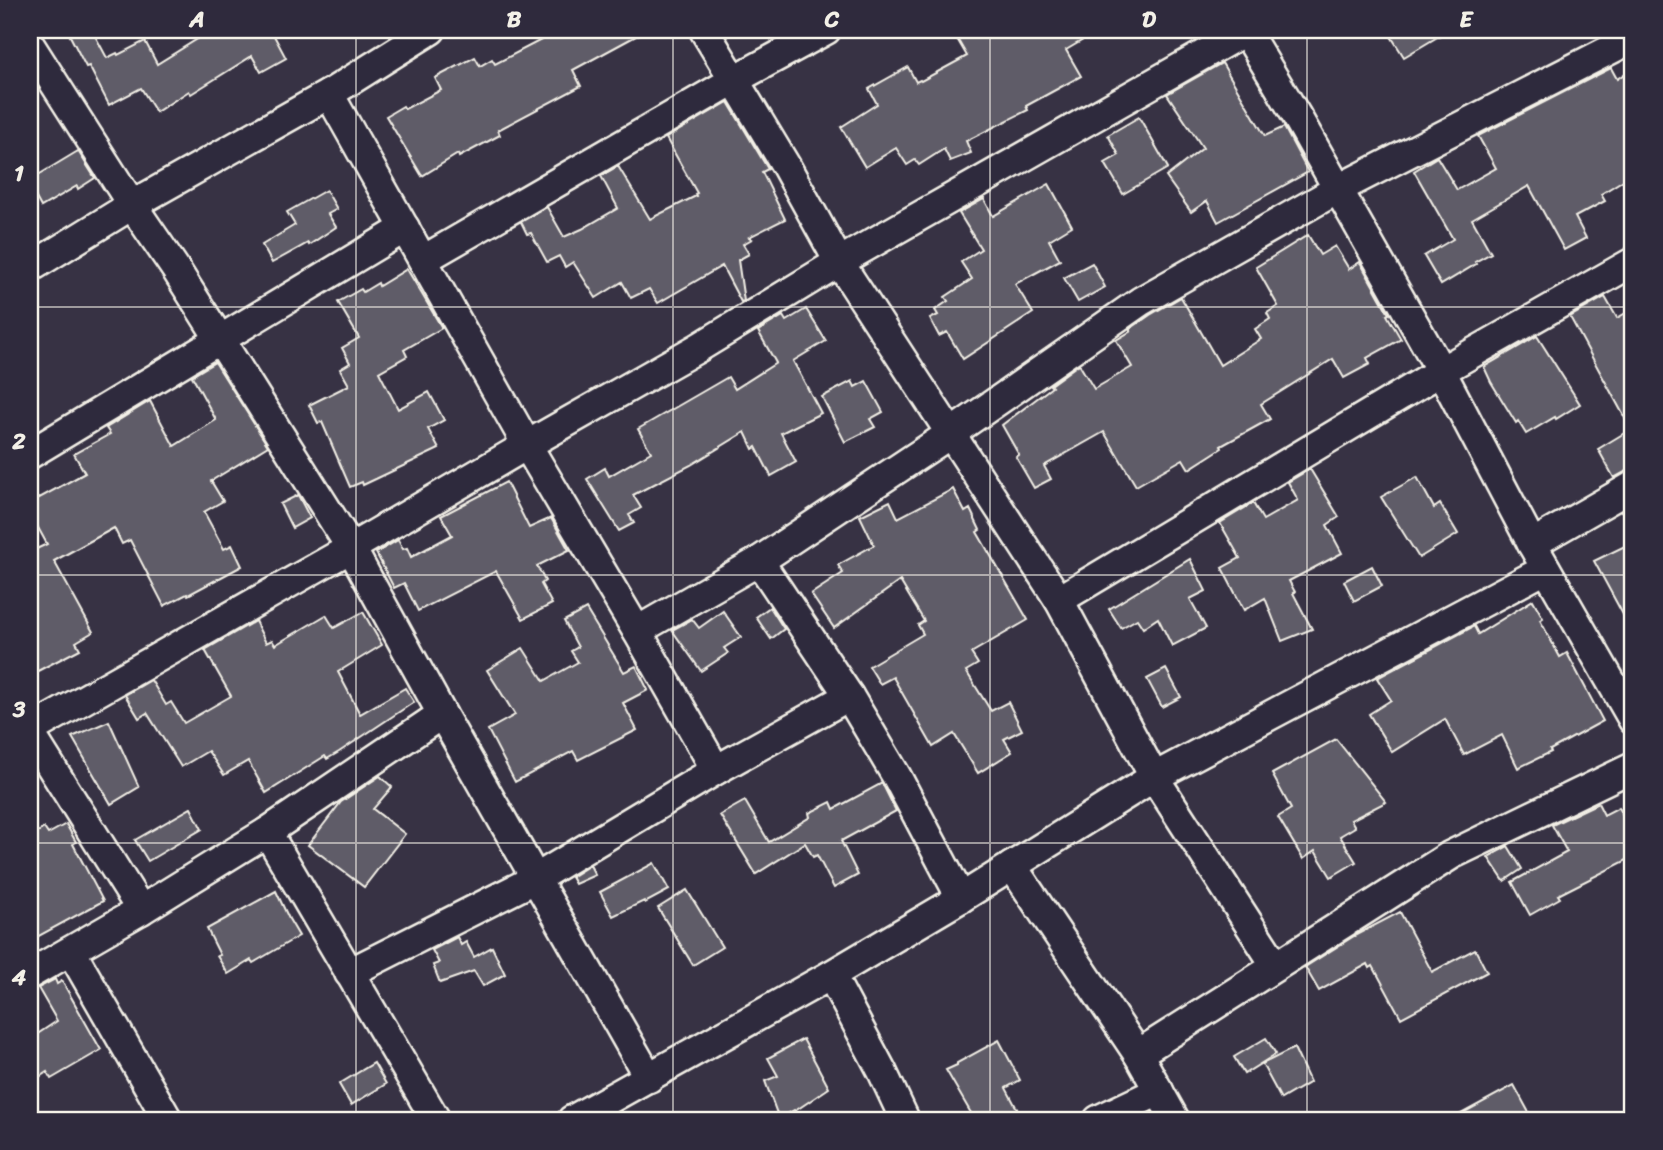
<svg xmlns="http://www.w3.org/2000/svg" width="1663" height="1150" viewBox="0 0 1663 1150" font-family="Sriracha,sans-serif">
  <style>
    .building { fill: #5f5c67; stroke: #f4f1e8; stroke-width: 2 }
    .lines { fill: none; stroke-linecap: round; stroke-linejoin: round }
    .minor-casing { stroke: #f4f1e8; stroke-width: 33 }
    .minor { stroke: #2f2a3d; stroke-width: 28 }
    .grid { fill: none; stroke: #f4f1e8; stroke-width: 2; stroke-opacity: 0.55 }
    .neatline { fill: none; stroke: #f4f1e8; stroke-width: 2.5 }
    .grid-label { font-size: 23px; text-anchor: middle; font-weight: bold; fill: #f4f1e8 }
  </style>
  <rect width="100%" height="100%" fill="#373244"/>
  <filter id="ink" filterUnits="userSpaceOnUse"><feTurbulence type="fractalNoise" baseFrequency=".0143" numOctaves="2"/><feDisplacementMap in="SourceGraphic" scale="14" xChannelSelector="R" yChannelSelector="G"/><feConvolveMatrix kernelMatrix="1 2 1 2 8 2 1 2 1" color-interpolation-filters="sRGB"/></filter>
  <g filter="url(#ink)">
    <!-- building -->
    <g class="building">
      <path d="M67,30H92L107,58L117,53L118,55L145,41L157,64L212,30H271L286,58L261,72L252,56L191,94L189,91L156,112L141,88L109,105L89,66L86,67Z"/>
      <path d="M541,30H647L573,70L581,86L498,130L500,135L459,157L458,154L422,176L386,116L403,106L405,109L441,90L435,78L475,57L480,66L492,59L495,64L545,38Z"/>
      <path d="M968,30H1100L1066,50L1081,76L1026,106L1028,110L966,141L971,153L950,161L944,149L919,165L915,160L907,165L896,148L865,167L841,127L877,104L869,89L908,67L916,82L920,80L921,81L967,56L956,37Z"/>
      <path d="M1387,30H1449L1404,57Z"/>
      <path d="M1222,63L1265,136L1284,127L1308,172L1218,222L1207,201L1191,212L1166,177L1203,148L1167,94Z"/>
      <path d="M1611,68L1617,79L1633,68V174L1601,194L1605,201L1575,217L1586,238L1564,250L1529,186L1472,219L1491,253L1475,262L1476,264L1441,285L1424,256L1453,239L1414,171L1437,157L1457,190L1496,168L1478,136Z"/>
      <path d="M728,102L768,169L762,172L785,219L749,237L752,239L743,244L749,254L738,260L744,301L741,302L722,266L658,303L649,289L631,298L622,282L596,298L573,262L565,267L559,256L547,262L531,233L527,234L521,222L547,207L564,237L582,229L618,208L601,176L618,166L650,219L696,196L695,194L697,193L666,138Z"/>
      <path d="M1139,117L1168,168L1123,194L1105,163L1119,155L1108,135Z"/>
      <path d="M78,151L95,178L78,189L77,186L41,207L30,187V180Z"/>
      <path d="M1049,184L1072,226L1049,240L1060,260L1015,284L1033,313L963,359L947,332L939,336L930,319L938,315L935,310L948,301L945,297L972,279L961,262L981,249L959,213L984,199L993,216Z"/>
      <path d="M326,190L337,209L328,214L336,227L309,245L308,243L272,263L262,245L295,225L287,212Z"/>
      <path d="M1308,235L1320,255L1335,246L1349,269L1360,262L1389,314L1387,315L1401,339L1367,358L1370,364L1344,378L1333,359L1261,404L1270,419L1221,446L1222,448L1189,469L1183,459L1136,486L1104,432L1044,466L1051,479L1034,488L1016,457L1019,455L1002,425L1052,387L1050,385L1079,364L1094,389L1132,367L1116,340L1131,331L1130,329L1150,315L1181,297L1220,365L1261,339L1255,329L1270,319L1267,313L1278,306L1256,267Z"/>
      <path d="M1092,263L1105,287L1078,302L1064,278Z"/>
      <path d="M407,269L442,328L404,350L407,356L379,372L398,409L429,392L444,420L428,429L439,449L363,485L362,482L350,487L322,422L318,423L309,405L349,385L340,369L350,363L342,348L359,338L338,302L361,289L363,292L378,283L379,286Z"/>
      <path d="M1605,297L1617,318L1633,309V469L1625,472L1614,478L1598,449L1631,429L1570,317Z"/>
      <path d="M806,309L826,341L793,361L821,413L781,433L796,462L771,476L756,447L753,449L745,432L691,465L633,495L641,508L629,515L634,523L619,531L587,479L605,468L609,476L651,452L638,429L728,377L735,389L776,363L758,331L783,316L786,321Z"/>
      <path d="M1537,336L1580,404L1556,419L1555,417L1526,434L1518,421L1516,423L1491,382L1484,367Z"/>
      <path d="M215,362L268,446L211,481L223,501L204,512L224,549L232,545L242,566L188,595L187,594L164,606L130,540L122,544L114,528L54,561L93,632L76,642L80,649L30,675V552L47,544L30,513V503L85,473L74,454L110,434L106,428L150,401L174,446L216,420L192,376Z"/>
      <path d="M852,381L855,387L866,381L883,412L870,419L875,427L845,442L822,397Z"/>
      <path d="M1310,469L1339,517L1327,525L1342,553L1289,581L1295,592L1293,593L1312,629L1282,641L1265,598L1244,610L1222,568L1240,558L1220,523L1253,503L1263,520L1298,500L1288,482Z"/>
      <path d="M1417,477L1434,508L1440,504L1458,534L1419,558L1381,497Z"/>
      <path d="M506,482L529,528L551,518L569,550L537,566L545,581L541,584L552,604L523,619L496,571L418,611L404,583L394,588L376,553L398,540L403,549L407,548L411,557L452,535L441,516Z"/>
      <path d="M953,489L965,512L970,509L980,530L977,532L1028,620L971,653L978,664L966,671L991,711L1008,702L1022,730L1004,739L1012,752L978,773L954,734L933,747L893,677L880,684L869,666L923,634L918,625L924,621L900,581L834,628L811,594L843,573L838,565L874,545L860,516L890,501L898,518Z"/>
      <path d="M298,495L310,518L292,528L280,504Z"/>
      <path d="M1633,542V633L1594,561Z"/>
      <path d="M1190,559L1206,591L1190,599L1206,628L1172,646L1158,618L1143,628L1137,619L1121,628L1109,609Z"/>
      <path d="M1372,566L1382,586L1354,601L1344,581Z"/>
      <path d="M1533,600L1543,618L1540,620L1560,657L1567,653L1603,721L1550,750L1551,752L1518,768L1502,735L1464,755L1445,719L1392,752L1369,714L1391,700L1377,678L1474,626L1478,634Z"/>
      <path d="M770,607L784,629L771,639L756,617Z"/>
      <path d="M586,609L624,672L636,666L648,690L623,703L637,730L578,760L573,751L515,782L488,730L515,715L487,670L523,648L544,681L578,662L571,651L578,647L564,621Z"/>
      <path d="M723,611L741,637L724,648L728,653L701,671L672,630L692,619L699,628Z"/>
      <path d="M363,612L382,645L338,672L360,714L405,688L414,702L339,752L327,759L325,756L266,793L248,761L224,775L208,751L181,767L147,713L139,718L125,695L151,680L166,705L171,702L184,723L231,696L205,650L255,621L266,643L272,640L275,645L326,615L334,628Z"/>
      <path d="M1166,669L1181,697L1162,707L1147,679Z"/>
      <path d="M109,721L139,787L111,804L72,737Z"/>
      <path d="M1336,739L1386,802L1351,820L1355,827L1340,836L1356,862L1331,877L1315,851L1303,859L1278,817L1291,809L1272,774Z"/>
      <path d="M380,776L392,787L373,809L405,834L364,887L308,845L341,802Z"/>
      <path d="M882,783L896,811L841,841L858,875L834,888L817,855L813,857L805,843L756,874L720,815L745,801L769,842L810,817L809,813L831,802L834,809Z"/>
      <path d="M1598,803L1604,815L1619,807L1633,836V857L1558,895L1560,898L1530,915L1512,882L1567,852L1552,825Z"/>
      <path d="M191,808L202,829L148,861L135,840Z"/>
      <path d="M66,824L76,842L73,844L103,901L37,937L30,924V837L44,828L48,834Z"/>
      <path d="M1508,846L1522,869L1504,881L1488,857Z"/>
      <path d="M654,863L669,890L645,903L644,901L613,916L600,892Z"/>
      <path d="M590,865L595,875L575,884L571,877Z"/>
      <path d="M687,890L722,947L693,965L658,908Z"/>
      <path d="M276,891L289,919L299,936L253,963L251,960L228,974L217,956L220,955L207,929Z"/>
      <path d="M1400,912L1432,972L1475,949L1487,972L1401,1018L1373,966L1370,968L1368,964L1319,991L1305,967L1354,936Z"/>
      <path d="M457,937L461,945L466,942L474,957L492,947L505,974L483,986L474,971L440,983L433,965L439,963L432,950Z"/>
      <path d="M55,979L57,984L62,981L101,1050L51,1079L47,1072L30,1083V1039L57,1021L38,988Z"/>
      <path d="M1266,1038L1276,1054L1244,1074L1234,1057Z"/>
      <path d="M803,1039L829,1088L795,1111L794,1110L779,1119L765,1081L778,1076L768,1058Z"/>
      <path d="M999,1040L1020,1080L1006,1088L1023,1120H975L946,1070L957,1065V1063Z"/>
      <path d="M1294,1048L1310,1082L1281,1099L1262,1064Z"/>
      <path d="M374,1063L386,1084L351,1105L339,1084Z"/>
      <path d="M1514,1085L1533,1120H1450Z"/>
    </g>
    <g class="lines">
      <defs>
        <g id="minor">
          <path d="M704,30L786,166L839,262L1059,600L1154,777L1276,966"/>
          <path d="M1245,30L1296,115L1441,371L1532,544L1633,720"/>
          <path d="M30,45L132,205L175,268L351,548L442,714L649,1078"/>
          <path d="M329,94L527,445L637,631L716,770"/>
          <path d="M423,260L734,80L826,30"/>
          <path d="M30,268L132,205L329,94L431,30"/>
          <path d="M30,454L405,228"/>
          <path d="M1532,544L1633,486"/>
          <path d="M759,561L849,696L897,777L961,898"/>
          <path d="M1059,600L1441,371L1633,262"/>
          <path d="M637,631L759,561L950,434L1141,301L1338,189L1633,38"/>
          <path d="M30,730L351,548L527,445L698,348L839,262L1245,31"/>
          <path d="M30,733L141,910"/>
          <path d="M267,832L436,1120"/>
          <path d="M1012,866L1138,1054L1175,1120"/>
          <path d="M71,951L168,1120"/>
          <path d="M349,973L535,879L716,770L849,696"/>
          <path d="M30,974L141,910L267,832L442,714"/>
          <path d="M831,975L882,1071L905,1120"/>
          <path d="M1138,1054L1451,855L1633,767"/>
          <path d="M572,1120L831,975L961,898L1154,777L1546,569"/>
          <path d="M1098,1120L1159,1091"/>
        </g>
      </defs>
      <!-- minor casing -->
      <use href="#minor" class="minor-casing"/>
      <!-- minor -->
      <use href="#minor" class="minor"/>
    </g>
  </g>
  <!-- grid -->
  <path class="grid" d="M356,30V1120M673,30V1120M990,30V1120M1307,30V1120M30,307H1633M30,575H1633M30,843H1633"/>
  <!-- margin -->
  <rect width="1663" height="1150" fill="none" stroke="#2f2a3d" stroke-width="77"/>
  <rect x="38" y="38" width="1586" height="1074" class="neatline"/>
  <g class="grid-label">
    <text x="197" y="27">A</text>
    <text x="514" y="27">B</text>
    <text x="832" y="27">C</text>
    <text x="1149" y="27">D</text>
    <text x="1466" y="27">E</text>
    <text x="19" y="181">1</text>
    <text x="19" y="449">2</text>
    <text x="19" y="717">3</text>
    <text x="19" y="985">4</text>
  </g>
</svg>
